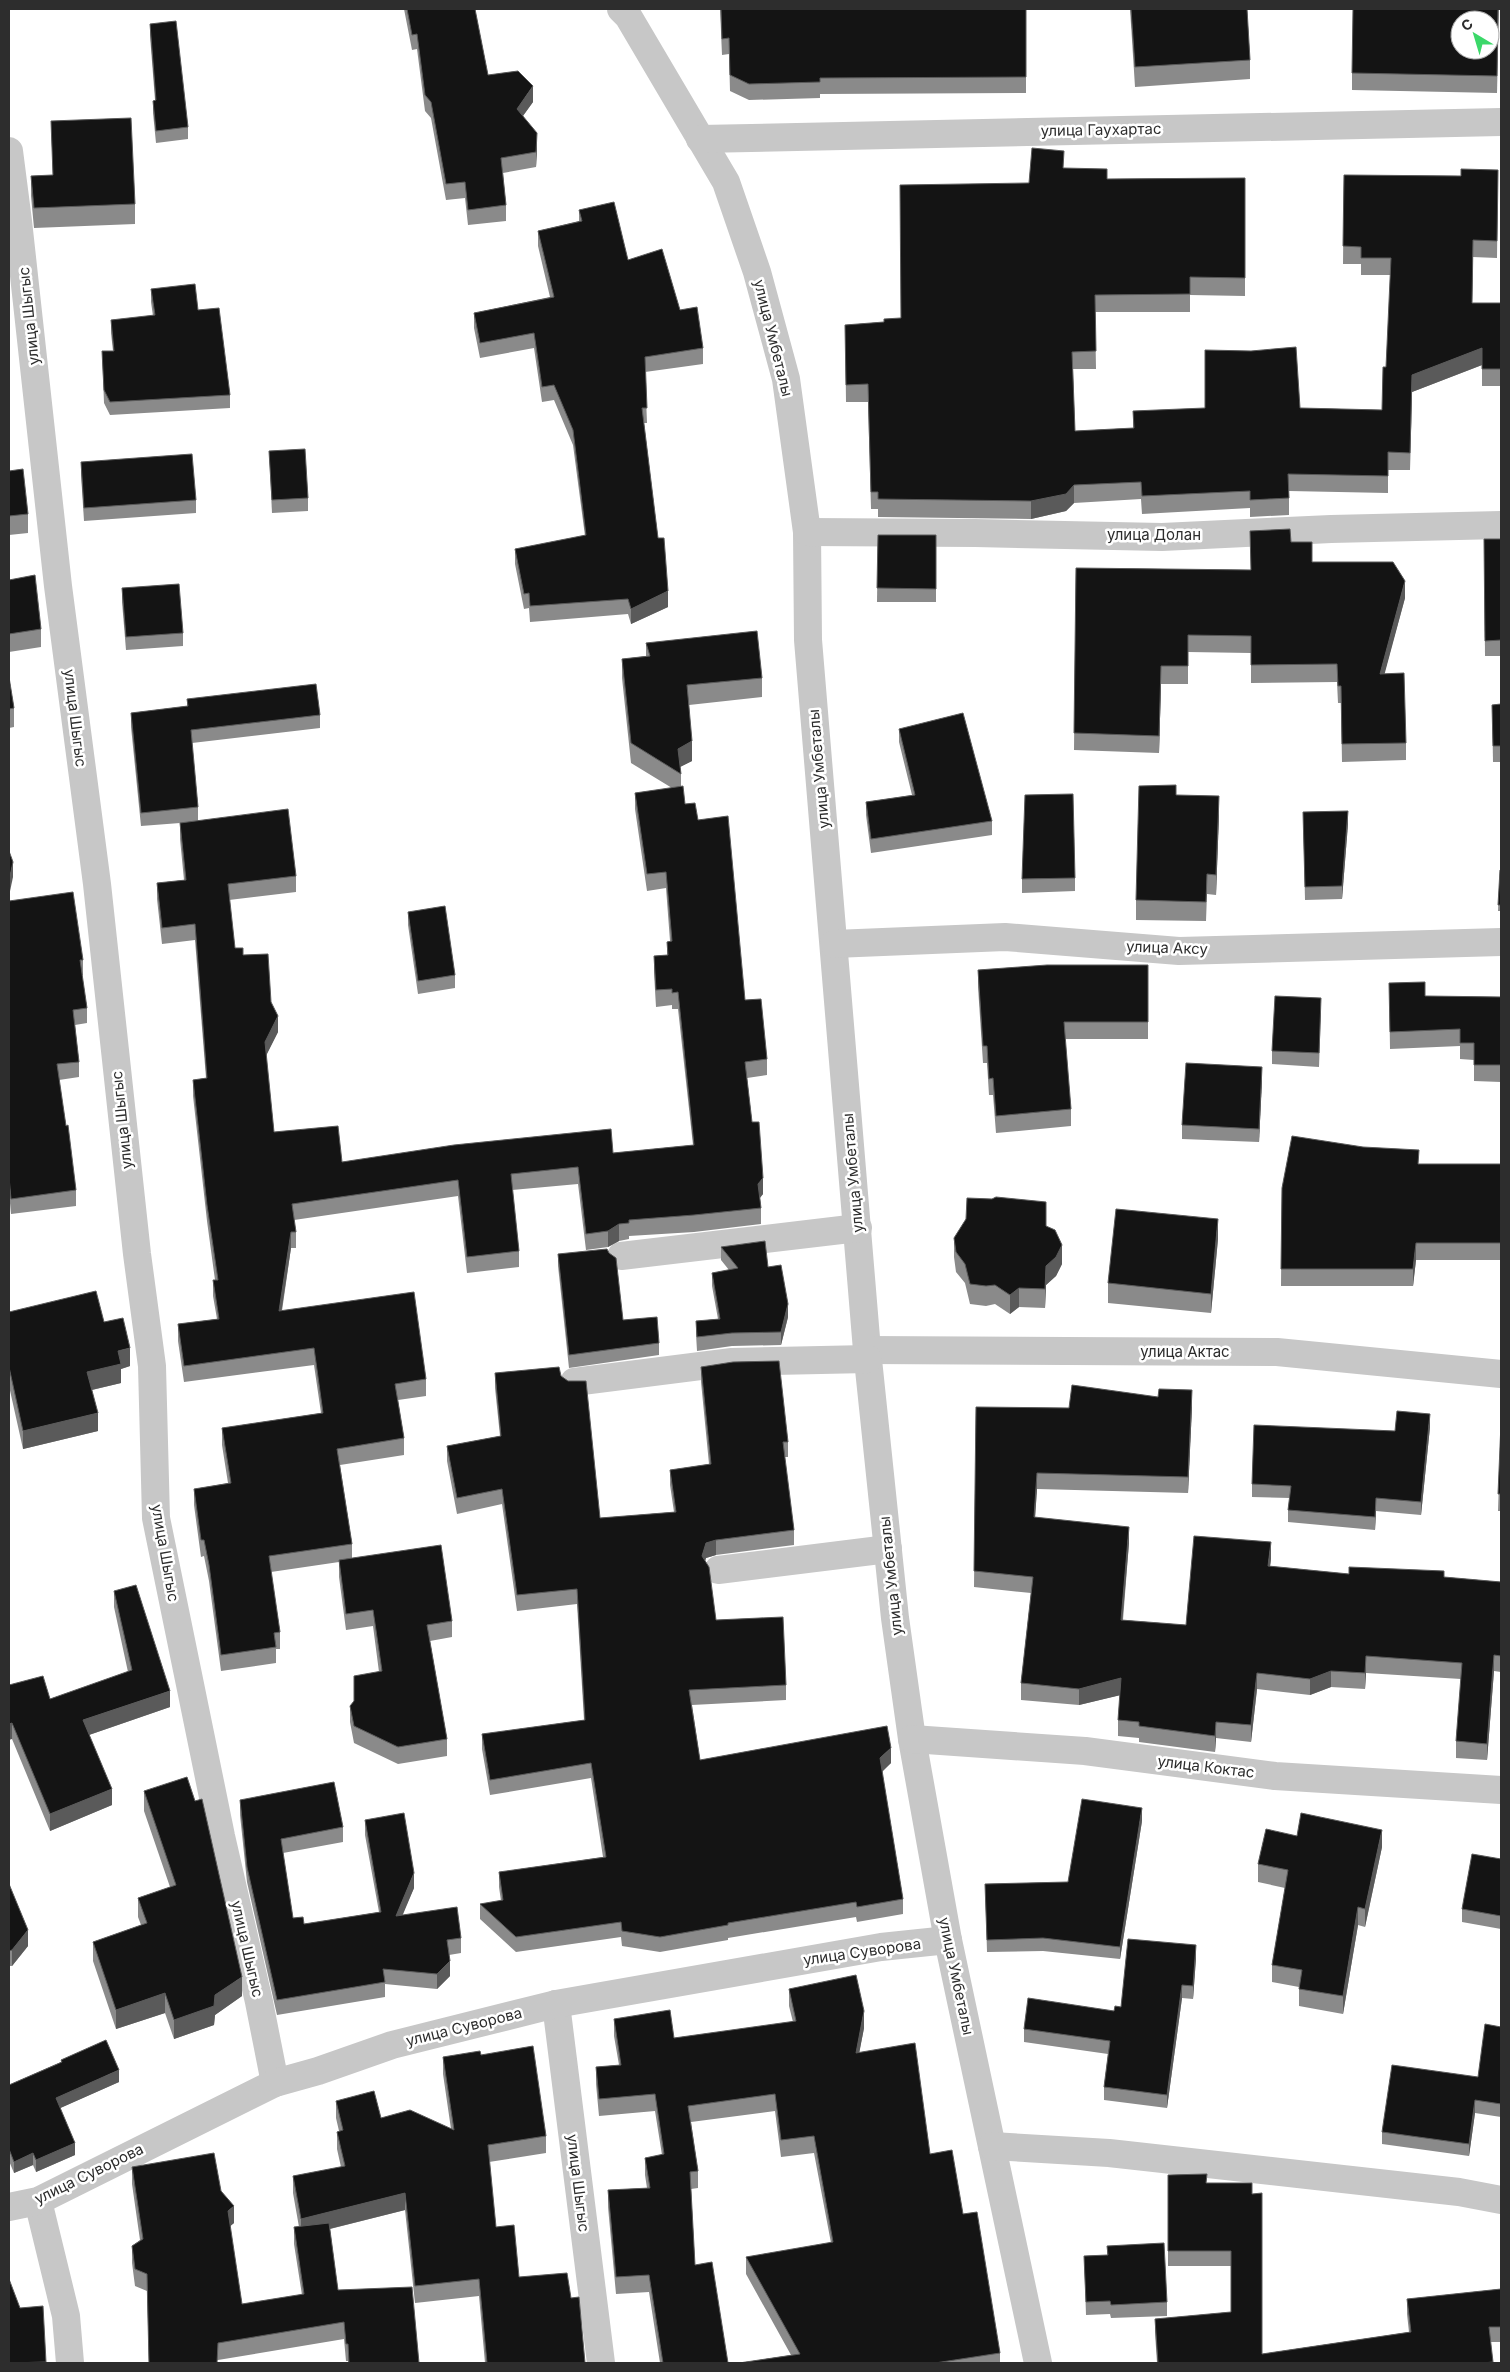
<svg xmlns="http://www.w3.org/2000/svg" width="1510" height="2372" viewBox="0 0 1510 2372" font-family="Inter,sans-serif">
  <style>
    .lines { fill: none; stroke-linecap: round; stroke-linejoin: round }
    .street { stroke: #c7c7c7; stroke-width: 28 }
    .wall { fill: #8a8a8a }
    .shaded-wall { fill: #5a5a5a }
    .building { fill: #141414; stroke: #5a5a5a; fill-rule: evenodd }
    .labels { text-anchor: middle; stroke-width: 5; stroke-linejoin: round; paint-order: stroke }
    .street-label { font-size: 15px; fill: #2d2d2d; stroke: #fff }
  </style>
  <rect width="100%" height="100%" fill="#fff"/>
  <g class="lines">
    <!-- street -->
    <g class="street">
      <path d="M621,9L628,16L726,182L757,272L786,379L807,532L808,640L867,1350L895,1618L912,1739L948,1940L1038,2363"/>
      <path d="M700,139L1501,122"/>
      <path d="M9,151L18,221L58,586L97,884L137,1254L152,1366L156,1518L221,1836L259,2002L275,2083"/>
      <path d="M807,532L975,533L1162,537L1331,529L1501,525"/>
      <path d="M834,944L1005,937L1179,951L1501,942"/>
      <path d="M621,1256L858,1228"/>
      <path d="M867,1350L1277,1352L1501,1374"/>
      <path d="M574,1382L732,1362L868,1359"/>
      <path d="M718,1570L888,1549"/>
      <path d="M912,1739L1085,1751L1275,1776L1501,1790"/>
      <path d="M556,2004L601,2363"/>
      <path d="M992,2146L1109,2153L1459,2192L1501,2200"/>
      <path d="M38,2201L66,2316L70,2363"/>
      <path d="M9,2207L38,2201L275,2083L318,2071L392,2045L556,2004L881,1947L948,1940"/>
    </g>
  </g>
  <!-- wall -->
  <g class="wall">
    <path d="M404,9H475L488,75L533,102L523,116L537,149L536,167L503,173L506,205V221L468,225L465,198L446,200L431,118L425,111L417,49L412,50Z"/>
    <path d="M720,9H1026V93L820,94V98L749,100L730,91L729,54L722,55Z"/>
    <path d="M1130,9H1247L1250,60V79L1135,87Z"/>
    <path d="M1499,9L1497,93L1352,90V73Z"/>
    <path d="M150,24L188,127V139L156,143L153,113V101L155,100L150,36Z"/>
    <path d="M51,121L135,204V224L34,228L31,196V176L53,175Z"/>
    <path d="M1064,168L1107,179L1245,178V296L1190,295V312H1095L1096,369H1073L1075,431L1133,428V411L1300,408L1382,410L1386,367L1391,275H1361V264H1343L1344,175L1461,176L1498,170L1497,258L1473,257L1472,303H1501V386H1482V365L1412,392L1410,470H1388V493L1289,491V515L1250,517V508L1142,514L1141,499L1074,503L1066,511L1031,519L878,517V509H871L868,402H846L845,325L884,322L901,318L1029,183Z"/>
    <path d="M579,210L628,260L680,310L703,348V364L645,372L647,423H644L658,538L668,607L631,624L628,614L530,622L529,608L524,609L515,564V549L585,536L573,445L554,400L542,402L534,348L480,358L474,328V313L550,297L538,246V231L579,221Z"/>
    <path d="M151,289L198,310L230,395V408L110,415L104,403L102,351H113L111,333V320L153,316L151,302Z"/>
    <path d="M269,451L308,498V511L272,513Z"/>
    <path d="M81,462L196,500V513L84,521L81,475Z"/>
    <path d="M9,471L28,514V533L9,535Z"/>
    <path d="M878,535H936V602H877Z"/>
    <path d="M1484,539H1501V656H1485Z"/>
    <path d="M1291,542L1312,562L1405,598L1384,674L1406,743V760L1342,762L1341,703H1338L1337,682L1251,683V653L1188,652V684H1161L1159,753L1074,750L1076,568L1250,570Z"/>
    <path d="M9,580L41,629V647L9,652Z"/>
    <path d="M122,588L183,633V646L126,650L122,602Z"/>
    <path d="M646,643L762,678V697L689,705L692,761L680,767L681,774V786L685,804L698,820L745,1000L767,1059V1075L747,1078L752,1122L763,1194L760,1198L761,1208V1224L694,1232L629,1236V1239L619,1241L608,1247L586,1250L578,1184L512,1190L519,1251V1267L467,1273L458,1196L294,1220L296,1232V1248H291L282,1311L426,1379V1396L398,1400L404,1438V1455L340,1465L352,1544V1558L452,1621V1637L430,1641L447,1739V1756L398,1764L354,1743L350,1722V1706L379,1672L373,1626L346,1630L339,1577V1562L271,1572L280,1632V1649H276V1663L221,1671L209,1581L204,1556L201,1557L194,1505V1489L228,1483L222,1445V1428L321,1413L314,1365L184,1382L178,1341V1324L217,1319L213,1296V1280H215L207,1221L193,1096V1080L206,1078L195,940L162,944L157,899V883L184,880L180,839V823L141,826L131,727V713L187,706V699L320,715V728L192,743L198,807V820L296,876V892L229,900L235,948L243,955L271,1002L278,1032L266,1055L274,1132L342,1162L613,1153L693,1145L678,1009H672V1005L656,1007L654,973V956L667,955V942L670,941L666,888L647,891L635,809V793L672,788L631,763L622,678V659L646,656Z"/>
    <path d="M9,677L14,708V727L9,728Z"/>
    <path d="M1501,704V762H1493L1492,705Z"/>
    <path d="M899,729L992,821V835L871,853L866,815V802L912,795L899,742Z"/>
    <path d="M1176,795L1219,815L1216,895L1207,894L1206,921L1136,920V900Z"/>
    <path d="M1303,812L1348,824L1342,899L1305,900Z"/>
    <path d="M1500,870H1501V911H1498Z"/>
    <path d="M1075,878V891L1022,893V879Z"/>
    <path d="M9,901L83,960V975H82L87,1008V1023L75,1025L79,1062V1077L59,1080L76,1190V1206L11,1214L9,1192Z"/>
    <path d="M408,912L455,975V988L418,994L408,925Z"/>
    <path d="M1148,965V1039H1065L1071,1109V1126L996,1133L993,1095H989L987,1063H983L978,987V970Z"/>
    <path d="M1389,983L1425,996L1501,997V1082L1474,1081V1060L1460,1059V1046L1390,1049Z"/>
    <path d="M1321,1012L1319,1067L1272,1064V1051Z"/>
    <path d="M1262,1080L1259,1142L1182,1139V1125Z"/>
    <path d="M1419,1164H1501V1260H1416L1413,1286H1281L1282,1188Z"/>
    <path d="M1046,1226L1062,1264L1056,1276L1046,1285L1045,1308L1019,1307L1010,1314L995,1304L986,1306L970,1304L965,1283L956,1272L954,1257V1238Z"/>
    <path d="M1218,1239L1211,1313L1108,1303V1283Z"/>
    <path d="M721,1247L768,1267L788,1317L781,1345L732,1346L697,1351L696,1334V1321L718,1319L712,1286V1273L729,1270L721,1260Z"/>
    <path d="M558,1254L623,1320L659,1343V1355L569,1368L558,1266Z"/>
    <path d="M9,1312L104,1322L130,1366L121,1369V1383L92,1390L98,1431L23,1449L9,1386Z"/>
    <path d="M701,1367L788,1442V1457H784L794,1530V1545L716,1555L706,1558L705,1561L716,1620L786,1685V1700L692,1705L700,1760L891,1763L882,1771L903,1899V1914L857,1922L856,1917L728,1938V1940L660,1952L622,1946L621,1937L516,1952L480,1919V1904L501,1901L499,1887V1872L603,1857L591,1778L490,1795L482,1749V1734L584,1720L577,1604L517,1611L502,1504L457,1514L447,1461V1446L500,1436L495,1388V1373L600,1518L674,1512L670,1485V1470L709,1464L701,1382Z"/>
    <path d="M1158,1397L1192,1407L1188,1493L1037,1489L1035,1517L1129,1543L1123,1620L1186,1625L1271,1559L1270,1566L1349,1574L1444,1577L1501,1582V1672L1494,1671L1487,1760L1456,1758V1741L1461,1679L1366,1673L1365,1689L1331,1687L1310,1695L1257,1689L1251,1742L1216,1738L1215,1752L1139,1742V1738L1118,1736V1720L1120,1695L1079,1705L1021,1700V1683L1031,1593L974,1587L976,1407L1069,1408Z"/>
    <path d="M1501,1423V1511H1498Z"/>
    <path d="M1430,1427L1421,1515L1376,1511L1375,1530L1288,1522V1510L1290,1498L1252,1497V1484L1395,1431Z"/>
    <path d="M114,1591L170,1707L89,1735L112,1805L50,1831L12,1739L9,1685L50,1699L128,1672L114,1607Z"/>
    <path d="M144,1791L242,1996L215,2015L214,2025L174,2039L165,2013L116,2029L93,1961V1942L141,1925L138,1917V1898L170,1887L144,1811Z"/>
    <path d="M240,1800L343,1827V1842L283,1853L293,1918L304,1924L379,1912L365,1835V1820L414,1888L402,1915L461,1938V1953L449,1955L450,1976L437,1989L385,1984V1997L277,2015L247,1882L240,1815Z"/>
    <path d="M1142,1821L1120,1959L1043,1951L987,1952L985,1884L1068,1882Z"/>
    <path d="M1297,1836L1382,1847L1365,1927L1358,1925L1343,2014L1299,2006V1987L1272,1982V1965L1285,1888L1258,1882V1864Z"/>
    <path d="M1501,1859V1929L1462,1922V1909Z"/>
    <path d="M9,1884L28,1946L12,1966H9Z"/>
    <path d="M1196,1958L1193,1999L1182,1998L1167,2108L1104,2100V2087L1108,2054L1024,2042V2029L1114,2011Z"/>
    <path d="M789,1989L864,2028L859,2053L930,2154L963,2214L1000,2353V2363H739L791,2355L746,2274V2257L831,2243L814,2153L781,2157L775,2111L691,2122L698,2171V2188L691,2189L695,2265L728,2363H660L649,2292L616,2294L608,2207V2190L647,2188L645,2175V2158L662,2155L655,2111L599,2116L596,2084V2067L619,2065L614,2036V2019L674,2038L793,2022L789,2006Z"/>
    <path d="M1501,2027V2117L1475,2113L1469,2156L1382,2144V2132L1478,2077Z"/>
    <path d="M481,2055L546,2136V2153L489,2162L496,2227L519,2277L571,2298L585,2363H485L479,2296L415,2303L405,2210L330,2229L338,2290L419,2363H348V2361H346L344,2339L218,2360L149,2363L147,2291L135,2286L132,2263V2246L140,2240L132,2184V2167L221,2191L234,2223L230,2226L242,2304L302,2295L294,2244V2227H299L293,2193V2176L341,2167L337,2149V2132L339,2131L336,2118V2101L381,2118L451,2129L443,2074V2057Z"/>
    <path d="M61,2060L119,2082L60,2108L75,2155L36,2172L33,2165L14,2173L9,2161V2085L61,2062Z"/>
    <path d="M1168,2175L1207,2183L1252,2194L1262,2354L1409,2332L1407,2314V2299L1501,2289V2342H1490L1493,2363H1157L1155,2333V2319L1231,2312V2266H1168Z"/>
    <path d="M1107,2246L1167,2302V2316L1111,2318L1110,2314L1086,2315L1084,2256L1107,2255Z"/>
  </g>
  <!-- shaded-wall -->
  <g class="shaded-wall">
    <path d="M533,86V102L517,124V109Z"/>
    <path d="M537,133V149L536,167V152Z"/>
    <path d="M1482,348V365L1412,392L1410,470L1412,375Z"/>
    <path d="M1074,485V503L1066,511L1031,519V501Z"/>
    <path d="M1405,581V598L1380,691V674Z"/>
    <path d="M668,591V607L631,624V609Z"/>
    <path d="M1161,666V684L1159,753V736Z"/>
    <path d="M692,741V761L678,768V749Z"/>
    <path d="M1219,796V815L1216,895V875Z"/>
    <path d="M1348,811V824L1342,899V886Z"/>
    <path d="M13,862V877L9,896V881Z"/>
    <path d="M278,1016V1032L265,1058V1042Z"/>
    <path d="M1262,1067V1080L1259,1142V1129Z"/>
    <path d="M763,1178V1194L758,1200V1184Z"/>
    <path d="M1218,1219V1239L1211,1313V1294Z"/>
    <path d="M619,1224V1241L608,1247V1231Z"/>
    <path d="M291,1232V1248L279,1327V1311Z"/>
    <path d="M1416,1243V1260L1413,1286V1269Z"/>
    <path d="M1062,1245V1264L1056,1276L1046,1285L1045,1308V1289L1046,1266Z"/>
    <path d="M1019,1288V1307L1010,1314V1295Z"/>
    <path d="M788,1304V1317L781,1345V1332Z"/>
    <path d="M130,1348V1366L121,1369V1383L87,1391V1372L118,1351Z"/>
    <path d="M1192,1390V1407L1188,1493V1477Z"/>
    <path d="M98,1413V1431L23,1449V1431Z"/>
    <path d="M1430,1414V1427L1421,1515V1502Z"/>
    <path d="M1037,1473V1489L1034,1533V1517Z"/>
    <path d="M1376,1498V1511L1375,1530V1517Z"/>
    <path d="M1129,1527V1543L1121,1636V1620Z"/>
    <path d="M716,1540V1555L706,1558L702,1571V1556L706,1543Z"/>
    <path d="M1271,1542V1559L1268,1582V1566Z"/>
    <path d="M1494,1655V1671L1487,1760V1744Z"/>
    <path d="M1366,1656V1673L1365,1689V1673Z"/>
    <path d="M1331,1671V1687L1310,1695V1679Z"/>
    <path d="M1257,1673V1689L1251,1742V1725Z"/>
    <path d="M1121,1678V1695L1079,1705V1689Z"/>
    <path d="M170,1691V1707L83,1737V1720Z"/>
    <path d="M1216,1722V1738L1215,1752V1736Z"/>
    <path d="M12,1723V1739L9,1740V1724Z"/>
    <path d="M891,1748V1763L880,1774V1758Z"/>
    <path d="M112,1789V1805L50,1831V1814Z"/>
    <path d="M1142,1808V1821L1120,1959V1947Z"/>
    <path d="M1382,1830V1847L1365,1927V1909Z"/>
    <path d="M414,1873V1888L396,1931V1916Z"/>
    <path d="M1358,1907V1925L1343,2014V1996Z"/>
    <path d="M28,1930V1946L12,1966V1950Z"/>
    <path d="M1196,1945V1958L1193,1999V1986Z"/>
    <path d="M450,1961V1976L437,1989V1974Z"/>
    <path d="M242,1977V1996L215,2015L214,2025L174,2039V2020L215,1995Z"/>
    <path d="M1182,1985V1998L1167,2108V2095Z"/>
    <path d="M165,1993V2013L116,2029V2010Z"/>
    <path d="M864,2011V2028L856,2070V2053Z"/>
    <path d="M119,2070V2082L56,2110V2098Z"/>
    <path d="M1475,2100V2113L1469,2156V2144Z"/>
    <path d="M75,2143V2155L36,2172V2160Z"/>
    <path d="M33,2153V2165L14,2173V2162Z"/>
    <path d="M405,2193V2210L301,2236V2219Z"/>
    <path d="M234,2206V2223L228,2228V2211Z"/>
  </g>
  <!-- building -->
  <g class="building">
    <path d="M407,9H475L488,75L518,71L533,86L517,109L537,133L536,152L501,158L506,205L468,210L465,182L446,184L431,102L425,95L417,34L412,35Z"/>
    <path d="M721,9H1026V77L820,78V82L749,84L730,75L729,38L722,39Z"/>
    <path d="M1131,9H1247L1250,60L1135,67Z"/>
    <path d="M1353,9H1498L1497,76L1352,73ZM1460,20H1490V50H1460Z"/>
    <path d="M176,21L188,127L156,131L153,101L156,100L150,24Z"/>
    <path d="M131,118L135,204L34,208L31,176L53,175L51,121Z"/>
    <path d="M1032,148L1064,151L1063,168L1107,169V179L1245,178V278L1190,277V294L1095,295L1096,351L1072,352L1075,431L1134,428L1133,411L1205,408V350L1251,351L1296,347L1300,408L1382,410L1383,367H1386L1391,258H1361V247L1343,246L1344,175L1461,176V169L1498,170L1497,241L1473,240L1472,303H1501V369H1482V348L1412,375L1410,453L1388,452V476L1288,474L1289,498L1250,500V491L1142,496L1141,482L1074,485L1066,494L1031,501L878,499V492H871L868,384L846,385L845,325L884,322V319L901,318L900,185L1029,183Z"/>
    <path d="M614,202L628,260L662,249L680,310L697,307L703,348L645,357L647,408H642L658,538H664L668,591L631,609L628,599L530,606L529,593L524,594L515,549L586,535L573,430L554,385L542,387L534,333L480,343L474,313L554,297L538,231L582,221L579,210Z"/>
    <path d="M195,284L198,310L219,308L230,395L110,402L104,390L102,351H114L111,320L155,315L151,289Z"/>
    <path d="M305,449L308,498L272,500L269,451Z"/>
    <path d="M192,454L196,500L84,508L81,462Z"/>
    <path d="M23,469L28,514L9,516V471Z"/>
    <path d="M1290,529L1291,542H1312V562H1393L1405,581L1380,674L1404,673L1406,743L1342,744L1341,686H1338L1337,664L1251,665V636L1188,635V666H1161L1159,736L1074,733L1076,568L1251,570L1250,531Z"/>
    <path d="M878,535H936V589L877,588Z"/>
    <path d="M1484,539H1501V640L1485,641Z"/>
    <path d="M35,575L41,629L9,634V580Z"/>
    <path d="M179,584L183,633L126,637L122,588Z"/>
    <path d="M757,631L762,678L687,685L692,741L678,749L681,774L631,743L622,659L650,656L646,643Z"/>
    <path d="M9,677L14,708L9,709Z"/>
    <path d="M316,684L320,715L191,730L198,807L141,813L131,713L188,706L187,699Z"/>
    <path d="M1501,704V746H1493L1492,705Z"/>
    <path d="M963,713L992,821L871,839L866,802L915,795L899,729Z"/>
    <path d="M1176,785V795L1219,796L1216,875L1207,874L1206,902L1136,900L1139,786Z"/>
    <path d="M683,786L685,804L695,803L698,820L728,816L745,1000L761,999L767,1059L745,1062L752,1122H759L763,1178L758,1184L761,1208L694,1215L629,1220V1223L619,1224L608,1231L586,1234L578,1167L511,1174L519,1251L467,1257L458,1180L292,1204L296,1232H291L279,1311L414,1292L426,1379L395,1384L404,1438L337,1449L352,1544L269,1556L280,1632L274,1633L276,1647L221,1655L209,1565L204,1540H201L194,1489L231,1483L222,1428L323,1413L314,1348L184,1366L178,1324L219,1319L213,1280H218L207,1205L193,1080L207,1078L195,924L162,928L157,883L186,880L180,823L288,809L296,876L228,884L235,948H243V955L268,954L271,1002L278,1016L265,1042L274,1132L338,1126L342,1162L454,1145L611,1129L613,1153L694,1145L678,992L672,993V989L656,990L654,956L668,955L667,942L672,941L666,872L647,874L635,793Z"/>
    <path d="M1073,794L1075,878L1022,879L1025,795Z"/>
    <path d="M1348,811L1342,886L1305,887L1303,812Z"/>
    <path d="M9,851L13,862L9,881Z"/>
    <path d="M1500,870H1501V905H1498Z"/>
    <path d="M73,892L83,960H80L87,1008L73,1010L79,1062L57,1064L66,1126L68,1125L76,1190L11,1199L9,1177V901Z"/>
    <path d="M445,906L455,975L418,981L408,912Z"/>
    <path d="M1047,965H1148V1022H1064L1071,1109L996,1116L993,1078L989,1079L987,1046H983L978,970Z"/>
    <path d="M1425,982V996L1501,997V1065H1474V1043H1460V1029L1390,1032L1389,983Z"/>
    <path d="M1275,996L1321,998L1319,1053L1272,1051Z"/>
    <path d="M1186,1063L1262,1067L1259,1129L1182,1125Z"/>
    <path d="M1292,1136L1363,1147L1419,1150L1418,1164H1501V1243H1416L1413,1269H1281L1282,1188Z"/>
    <path d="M996,1197L1046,1202V1226L1055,1230L1062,1245L1056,1257L1046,1266L1045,1289L1019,1288L1010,1295L995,1285L986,1286L970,1284L965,1264L956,1252L954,1238L966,1219L967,1198L992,1199Z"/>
    <path d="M1116,1209L1218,1219L1211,1294L1108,1283Z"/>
    <path d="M765,1241L768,1267L781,1265L788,1304L781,1332L732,1333L697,1337L696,1321L720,1319L712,1273L738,1268L721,1247Z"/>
    <path d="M607,1249L609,1253L616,1258L623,1320L657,1317L659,1343L569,1355L558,1254Z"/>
    <path d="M96,1291L104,1322L123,1318L130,1348L118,1351L121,1364L87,1372L98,1413L23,1431L9,1367V1312Z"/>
    <path d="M779,1361L788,1442H783L794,1530L716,1540L706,1543L702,1556L709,1567L716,1620L783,1617L786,1685L689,1690L700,1760L887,1726L891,1748L880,1758L903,1899L857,1907L856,1902L728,1923V1925L660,1937L622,1931L621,1922L516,1937L480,1904L503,1900L499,1872L606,1857L591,1763L490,1780L482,1734L585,1720L577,1589L517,1595L502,1489L457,1498L447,1446L501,1436L495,1373L559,1367L561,1376L568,1381H586L600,1518L676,1512L670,1470L711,1464L701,1367L733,1362Z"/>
    <path d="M1072,1385L1158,1397L1159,1389L1192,1390L1188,1477L1037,1473L1034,1517L1129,1527L1121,1620L1186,1625L1194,1536L1271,1542L1268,1566L1349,1574V1567L1444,1571V1577L1501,1582V1656L1494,1655L1487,1744L1456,1741L1462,1663L1366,1656L1365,1673L1331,1671L1310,1679L1257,1673L1251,1725L1216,1722L1215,1736L1139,1726V1722L1118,1720L1121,1678L1079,1689L1021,1683L1033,1577L974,1571L976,1407L1069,1408Z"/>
    <path d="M1397,1411L1430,1414L1421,1502L1376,1498L1375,1517L1288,1510L1291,1486L1252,1484L1254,1425L1395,1431Z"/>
    <path d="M1501,1423V1494H1498Z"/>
    <path d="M441,1545L452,1621L427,1625L447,1739L398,1747L354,1726L350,1706L354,1701V1676L382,1671L373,1610L346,1614L339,1560Z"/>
    <path d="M136,1585L170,1691L83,1720L112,1789L50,1814L12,1723L9,1724V1685L43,1676L50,1699L132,1670L114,1591Z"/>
    <path d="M187,1777L195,1801L202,1799L242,1977L215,1995L214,2006L174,2020L165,1993L116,2010L93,1942L147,1923L138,1898L176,1885L144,1791Z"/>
    <path d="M334,1782L343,1827L281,1839L293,1918L303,1917L304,1924L381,1912L365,1820L404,1813L414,1873L396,1916L457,1907L461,1938L447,1940L450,1961L437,1974L383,1969L385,1982L277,2000L247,1867L240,1800Z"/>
    <path d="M1082,1799L1142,1808L1120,1947L1043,1938L987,1940L985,1884L1068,1882Z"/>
    <path d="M1301,1813L1382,1830L1365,1909L1358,1907L1343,1996L1299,1989L1302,1970L1272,1965L1288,1870L1258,1864L1266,1829L1297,1836Z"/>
    <path d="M1472,1854L1501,1859V1916L1462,1909Z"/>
    <path d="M9,1884L28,1930L12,1950L9,1951Z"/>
    <path d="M1128,1939L1196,1945L1193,1986L1182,1985L1167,2095L1104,2087L1110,2041L1024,2029L1028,1998L1114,2011L1115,2006L1121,2007Z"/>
    <path d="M856,1975L864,2011L856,2053L915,2043L930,2154L952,2150L963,2214L977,2212L1000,2353L935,2363H739L800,2354L746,2257L833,2242L814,2136L781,2140L775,2094L688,2106L698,2171L690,2172L695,2265L712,2262L728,2363H663L649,2275L616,2277L608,2190L650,2188L645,2158L664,2154L655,2094L599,2099L596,2067L621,2065L614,2019L670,2010L674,2038L796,2021L789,1989Z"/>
    <path d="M1485,2024L1501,2027V2104L1475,2100L1469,2144L1382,2132L1392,2065L1478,2077Z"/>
    <path d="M106,2040L119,2070L56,2098L75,2143L36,2160L33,2153L14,2162L9,2149V2085L62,2062L61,2060Z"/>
    <path d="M533,2046L546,2136L488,2145L496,2227L514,2225L519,2277L567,2273L571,2298L579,2297L585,2363H487L479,2279L415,2286L405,2193L301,2219L293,2176L345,2166L337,2132L343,2130L336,2101L374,2091L381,2118L410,2110L454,2130L443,2057L480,2051L481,2055Z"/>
    <path d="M214,2153L221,2191L234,2206L228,2211L242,2304L304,2294L294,2227L329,2223L338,2290L412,2287L419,2363H349L348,2344H346L344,2322L218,2343L217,2363H149L147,2274L135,2269L132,2246L143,2239L132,2167Z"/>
    <path d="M1207,2174L1206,2183H1252V2194L1262,2193V2354L1411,2332L1407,2299L1501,2289V2327H1489L1493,2362L1483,2363H1158L1155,2319L1231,2312V2251H1168V2175Z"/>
    <path d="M1164,2243L1167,2302L1111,2305L1110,2301L1086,2302L1084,2256L1108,2255L1107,2246Z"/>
    <path d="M9,2279L20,2308L43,2306L46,2362L9,2363Z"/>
  </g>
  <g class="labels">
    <!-- street labels -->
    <g class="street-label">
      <text transform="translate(1101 130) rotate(-1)" y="5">улица Гаухартас</text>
      <text transform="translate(29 316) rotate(-96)" y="5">улица Шыгыс</text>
      <text transform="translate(773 338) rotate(76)" y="5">улица Умбеталы</text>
      <text x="1154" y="540">улица Долан</text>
      <text transform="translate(75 718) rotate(83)" y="5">улица Шыгыс</text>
      <text transform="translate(819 769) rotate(-95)" y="5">улица Умбеталы</text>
      <text transform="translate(1167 948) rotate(2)" y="5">улица Аксу</text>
      <text transform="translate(122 1120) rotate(-96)" y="5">улица Шыгыс</text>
      <text transform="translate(853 1173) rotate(-95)" y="5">улица Умбеталы</text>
      <text x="1185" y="1357">улица Актас</text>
      <text transform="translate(165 1553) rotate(80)" y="5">улица Шыгыс</text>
      <text transform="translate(891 1576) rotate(-96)" y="5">улица Умбеталы</text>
      <text transform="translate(1206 1767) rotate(7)" y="5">улица Коктас</text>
      <text transform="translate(247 1949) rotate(77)" y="5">улица Шыгыс</text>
      <text transform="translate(862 1952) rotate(-8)" y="5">улица Суворова</text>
      <text transform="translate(956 1976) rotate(78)" y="5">улица Умбеталы</text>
      <text transform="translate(464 2027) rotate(-14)" y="5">улица Суворова</text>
      <text transform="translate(89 2174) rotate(-26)" y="5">улица Суворова</text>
      <text transform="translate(578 2183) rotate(83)" y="5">улица Шыгыс</text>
    </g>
  </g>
  <!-- border -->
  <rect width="1510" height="2372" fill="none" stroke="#2d2d2d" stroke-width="20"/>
  <!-- north arrow -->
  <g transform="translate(1475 35) rotate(322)"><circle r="24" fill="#ffffff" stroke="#ababab"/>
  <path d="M0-4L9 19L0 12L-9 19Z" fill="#3bd869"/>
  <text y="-8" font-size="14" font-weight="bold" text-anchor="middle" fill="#2d2d2d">С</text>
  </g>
</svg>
